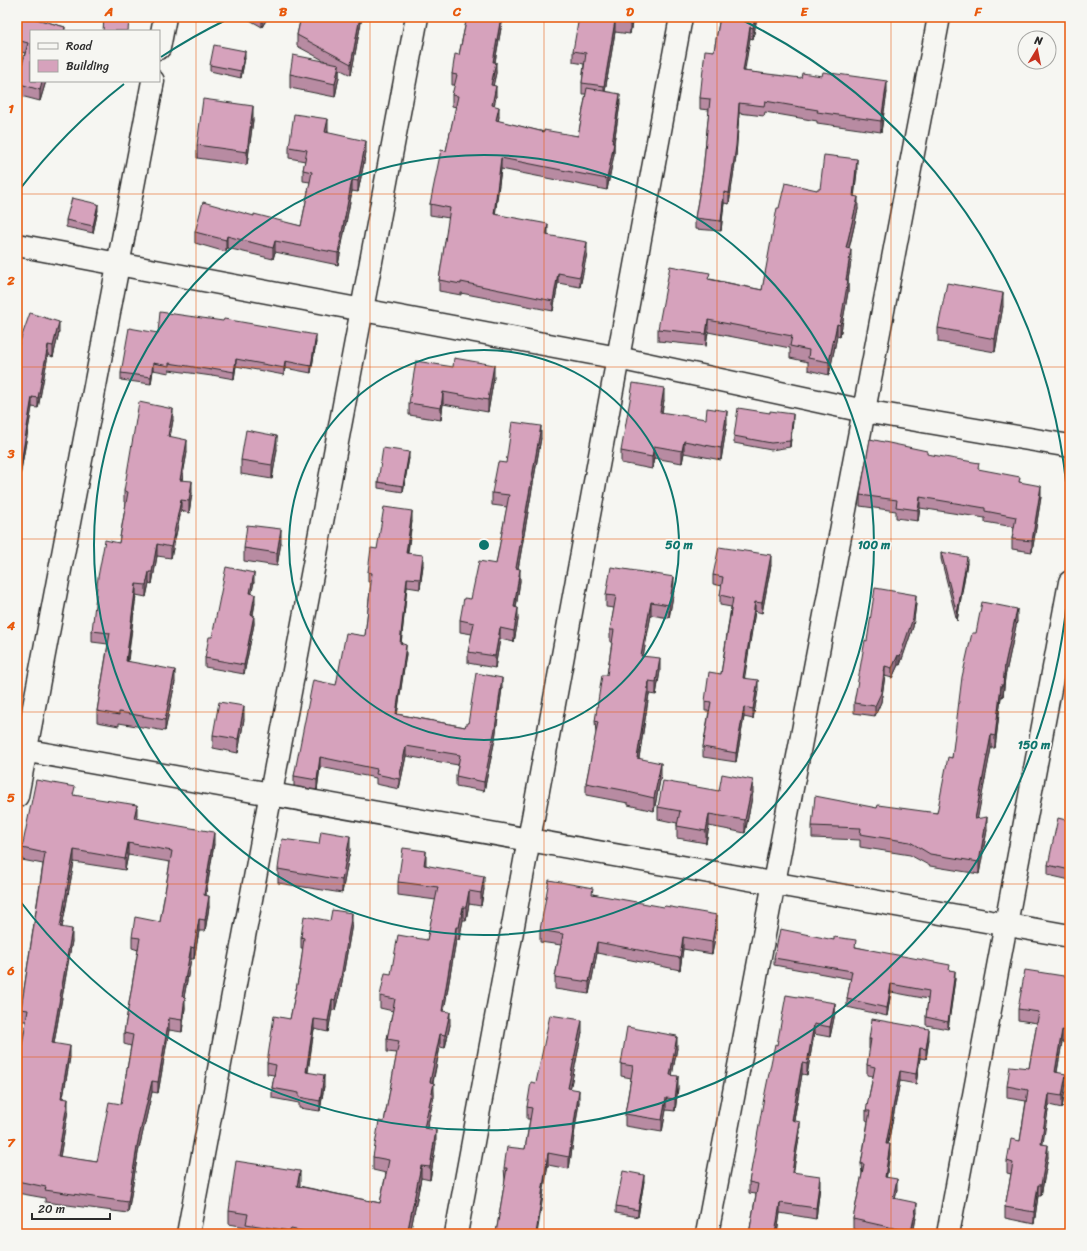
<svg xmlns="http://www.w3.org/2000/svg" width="1087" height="1251" viewBox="0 0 1087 1251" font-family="Sriracha,sans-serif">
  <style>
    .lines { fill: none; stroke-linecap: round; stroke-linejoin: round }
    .minor-casing { stroke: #2b2b2b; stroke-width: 25 }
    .minor { stroke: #f6f6f2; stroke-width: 22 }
    .wall { fill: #b88ba2; stroke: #2b2b2b; fill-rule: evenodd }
    .shaded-wall { fill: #967184; stroke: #2b2b2b }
    .building { fill: #d6a2bc; stroke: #2b2b2b; fill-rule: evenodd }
    .grid { fill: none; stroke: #e8590c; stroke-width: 1; stroke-opacity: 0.55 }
    .ring { fill: none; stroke: #0f766e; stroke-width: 2 }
    .centre { fill: #0f766e; stroke: #f6f6f2; stroke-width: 2 }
    .ring-label { font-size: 12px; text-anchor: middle; font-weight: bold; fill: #0f766e; stroke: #f6f6f2; stroke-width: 3.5; stroke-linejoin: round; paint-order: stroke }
    .neatline { fill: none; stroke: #e8590c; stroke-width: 1.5 }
    .grid-label { font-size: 13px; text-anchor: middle; font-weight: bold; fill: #e8590c }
  </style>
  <rect width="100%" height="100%" fill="#f6f6f2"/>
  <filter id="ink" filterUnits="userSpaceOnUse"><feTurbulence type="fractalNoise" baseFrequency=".025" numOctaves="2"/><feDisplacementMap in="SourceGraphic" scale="8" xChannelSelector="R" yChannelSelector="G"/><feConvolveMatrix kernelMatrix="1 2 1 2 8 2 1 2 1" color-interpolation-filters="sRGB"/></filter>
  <g filter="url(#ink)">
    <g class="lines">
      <defs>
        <g id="minor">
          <path d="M159,48L165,17"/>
          <path d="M17,245L618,358L864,411L1070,446"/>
          <path d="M17,749L1070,936"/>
          <path d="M17,796L153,81"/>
          <path d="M188,1234L417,17"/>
          <path d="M456,1234L681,17"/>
          <path d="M707,1234L939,17"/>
          <path d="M948,1234L1070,582"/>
        </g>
      </defs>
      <!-- minor casing -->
      <use href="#minor" class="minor-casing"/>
      <!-- minor -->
      <use href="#minor" class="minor"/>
    </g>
    <!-- wall -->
    <g class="wall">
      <path d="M22,17H29L65,27V31H31V81H46L40,101L17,95V83L25,53L17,51V35Z"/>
      <path d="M248,17H268L262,27L248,19Z"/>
      <path d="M301,17H362L351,75L339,69V77L335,97L290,88V74L325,61L297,46V35Z"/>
      <path d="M467,17H503L495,62L496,73L493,85L496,97L494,105L499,117L498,121L544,132L578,136L586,94H582V83L584,64L573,62V51L595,20L596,17H633L630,34L615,32L605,91L620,104L614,143V154L607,190L501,169L495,214L548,235L587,253L580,287L558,283L553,311L461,293V295L439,291V280L449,218L430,215V204L446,151L456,107L452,106V95L455,85H452V74L459,55Z"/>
      <path d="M720,17H757L753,39L750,38L744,71L887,92L881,132L817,123V121L765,112L764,116L739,113L736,156L729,204L724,203L721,231L695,229V218L703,171L709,110L700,109V98L714,51Z"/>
      <path d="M245,58L241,78L210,71V65Z"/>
      <path d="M253,120L247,165L197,158V145Z"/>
      <path d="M328,130V133L366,152L358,192L352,191L338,265L275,252L273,259L227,248L226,252L195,243V232L254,216L301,226L310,182L303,181V170L305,161L289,158V147Z"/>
      <path d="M857,171L854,196L858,209L849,249L851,261L848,280V292L840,337L837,336L829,375L808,370V362L790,358V348L708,332L706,346L658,341V329L710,279L762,290L779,208L820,189Z"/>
      <path d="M98,210L93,233L66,227V220Z"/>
      <path d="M1003,306L995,352L938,342V328Z"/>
      <path d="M59,332L53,357L48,355L38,408L32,407L20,476V486L17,503V355Z"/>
      <path d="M158,333L316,342L311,373L285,368L284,375L236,366L234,379L212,375V376L169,370V373L153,370L151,384L121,380V373Z"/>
      <path d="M494,377L488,412L443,404L441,420L409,415V403Z"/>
      <path d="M664,400L662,413L727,423L721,460L684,453L682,463L654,458L652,469L621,463V451Z"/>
      <path d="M770,413L793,421L790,447L771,450L734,443V436Z"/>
      <path d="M173,420L170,437L187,452L182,480L192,493L189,513L181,511L171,558L157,556L152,584L149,583L146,597L136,595L128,661L175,682L165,731L119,723V726L97,722V711L108,644L92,642V631L119,543L126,503L124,502V491Z"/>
      <path d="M541,438L518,569L520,581L516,608L518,620L514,642L500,639L495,668L468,663V652L472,634L460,632V620L471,599L496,564L507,507L492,505V493L506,463Z"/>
      <path d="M277,449L272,479L241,474V460Z"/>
      <path d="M927,454L1020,482L1041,497L1032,552L1012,549V539L1014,527L985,522V518L920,508L918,521L896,518V511L860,506V495Z"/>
      <path d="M409,458L403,492L378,488V482Z"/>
      <path d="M412,521L408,553L423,565L420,589L407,587L401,644L406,654L397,714L465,727L502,688L495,739L484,791L456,786V776L458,765L406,756L399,789L376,784V778L320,767L317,790L294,786V776L336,685L365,636L371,582H368V572L377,549Z"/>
      <path d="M281,542L277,566L244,561V548Z"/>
      <path d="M941,552L967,563L957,621L941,559Z"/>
      <path d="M771,565L762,613L755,611L744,678L758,690L753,719L744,717L736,762L703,757V747L709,711H705V701L721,674L731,607L720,605V595L722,586L713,584V575Z"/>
      <path d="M254,582L251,594L255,603L253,615L254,624L244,674L205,667V658L212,637Z"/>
      <path d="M674,590L669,618L651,615L643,656L660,671L656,695L649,694L639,758L661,775L654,811L628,805V803L586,795V783L596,734L595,721L607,675L612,642H610V630L614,608L606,607V595Z"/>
      <path d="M916,604L913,627L900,665H898L892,678L885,676L881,702L875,716L854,713V703L867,641Z"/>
      <path d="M1017,621L1005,677L1003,697H1001L995,748H991L977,819L987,830L979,874L930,866L910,855L860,847V840L812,838V826L877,808L937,813L952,758L976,633Z"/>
      <path d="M244,719L238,753L213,748V735Z"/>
      <path d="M719,791L753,792L745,833L709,826L706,843L677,838V823L658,819V807Z"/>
      <path d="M75,795L137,816L136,818L214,844L206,895L209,907L205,931H199L194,959H191L184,997L185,1008L182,1032L169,1030L158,1093L152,1092L138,1153L128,1213L45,1202V1198L17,1193V1075L26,1021H21V1009L43,864L22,860V848ZM128,855L170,862L160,922L132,937V948L138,950L124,1033V1044L131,1046L121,1104L97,1162L60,1157L68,1110L63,1098L70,1057L54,1043L72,941L62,927L74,862L125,870Z"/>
      <path d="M1070,821V880L1048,875V865Z"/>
      <path d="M319,844L350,850L342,893L278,883V869Z"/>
      <path d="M426,865L484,889L481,906L469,904L466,920H463L459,940H456L444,1011L450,1025L445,1048L440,1047L433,1083L434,1096L427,1128L436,1143L430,1180L421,1178L410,1234H246V1227L229,1224V1211L300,1184L299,1186L380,1203L386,1173L373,1170V1157L384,1122L397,1053L387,1052V1039L393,1011L380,1008V996L391,974L427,940L436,900L398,895V882Z"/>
      <path d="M593,894L717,927L712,954L683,949L680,970L597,953L589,994L555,989V977L561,945L540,942V930Z"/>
      <path d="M330,921L352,924L341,987L335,1010H332L328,1032L314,1029L308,1072L324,1086L320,1111L299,1108V1103L272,1098V1088L274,1075L267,1074V1063L290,1019L300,970L303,948H301V937Z"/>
      <path d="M834,940L856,947L950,970L955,979L948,1029L926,1025V1017L928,999L891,992L887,1016L847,1007V999L851,979L774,965V958Z"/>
      <path d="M1070,977V1043L1062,1042L1057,1072L1066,1085L1062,1108L1049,1105L1042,1144L1048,1157L1041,1196H1038L1034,1224L1005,1218V1207L1011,1174L1007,1173V1161L1020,1141L1026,1101L1007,1098V1086L1029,1068L1037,1023L1018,1020V1009Z"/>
      <path d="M835,1003V1013L830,1037L814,1034L807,1075L802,1074L794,1120L800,1132L793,1172L820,1186L816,1219L780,1213L777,1234H749L756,1194L749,1193V1182L777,1045Z"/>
      <path d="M582,1032L570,1089L579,1102L569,1169L548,1165L496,1233L505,1180L504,1168L525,1149L530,1119H527V1107L536,1083Z"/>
      <path d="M869,1039H929L926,1059L920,1058L916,1084L900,1081L888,1144L890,1154L886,1177L897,1189L895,1198L917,1212L913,1234H876L853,1229V1219L862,1174L861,1164L868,1121L866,1120V1111L873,1076L867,1075V1065L870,1049H869Z"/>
      <path d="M677,1048L672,1075L678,1088L675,1111L666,1110L662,1132L625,1126V1114L631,1078L621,1076V1064Z"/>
      <path d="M644,1181L638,1217L616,1213V1206Z"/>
    </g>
    <!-- shaded-wall -->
    <g class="shaded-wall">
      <path d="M264,17H268L262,27V20Z"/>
      <path d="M360,17H362L351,75V64Z"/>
      <path d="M501,17H503L493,72V62Z"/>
      <path d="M631,17H633L630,34V24Z"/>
      <path d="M755,17H757L753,39V28Z"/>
      <path d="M615,21V32L604,97V86Z"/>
      <path d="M750,27V38L743,82V71Z"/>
      <path d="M245,51V58L241,78V71Z"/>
      <path d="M496,62V73L491,96V85Z"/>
      <path d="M339,64V77L335,97V84Z"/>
      <path d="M42,81H46L40,101V90Z"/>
      <path d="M887,81V92L881,132V121Z"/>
      <path d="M496,86V97L492,116V105Z"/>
      <path d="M620,94V104L612,154V143Z"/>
      <path d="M739,103V113L736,156L729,204V193Z"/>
      <path d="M253,106V120L247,165V152Z"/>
      <path d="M499,107V117L496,131V120Z"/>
      <path d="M328,119V130L325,144V132Z"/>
      <path d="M366,141V152L358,192V181Z"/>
      <path d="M614,143V154L607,190V179Z"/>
      <path d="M501,158V169L494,224V214Z"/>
      <path d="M857,159V171L853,208V196Z"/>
      <path d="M352,180V191L338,265V253Z"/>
      <path d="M724,192V203L721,231V221Z"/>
      <path d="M858,197V209L846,261V248Z"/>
      <path d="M98,204V210L93,233V226Z"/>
      <path d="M548,224V235H546Z"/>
      <path d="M227,236V248L226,252V240Z"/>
      <path d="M275,241V252L273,259V248Z"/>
      <path d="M587,242V253L580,287V277Z"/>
      <path d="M851,249V261L848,280V292L840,337V325L846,280Z"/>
      <path d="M558,273V283L553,311V301Z"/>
      <path d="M1003,293V306L995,352V339Z"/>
      <path d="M708,320V332L706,346V334Z"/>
      <path d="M59,322V332L53,357V346Z"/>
      <path d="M837,324V336L829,375V362Z"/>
      <path d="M316,335V342L311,373V366Z"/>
      <path d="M48,345V355L38,408V398Z"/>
      <path d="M236,359V366L234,379V372Z"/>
      <path d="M285,361V368L284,375V368Z"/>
      <path d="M153,363V370L151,384V377Z"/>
      <path d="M494,365V377L488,412V400Z"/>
      <path d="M664,388V400L660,424V412Z"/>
      <path d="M443,392V404L441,420V408Z"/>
      <path d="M32,397V407L20,476V486L17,503V493L19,475Z"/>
      <path d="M173,409V420L168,448V436Z"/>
      <path d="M727,411V423L721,460V448Z"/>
      <path d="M793,414V421L790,447V441Z"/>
      <path d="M541,426V438L516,580V568Z"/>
      <path d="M277,436V449L272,479V465Z"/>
      <path d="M187,440V452L180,491V480Z"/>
      <path d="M684,441V453L682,463V451Z"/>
      <path d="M654,446V458L652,469V457Z"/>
      <path d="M409,452V458L403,492V486Z"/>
      <path d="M192,481V493L189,513V501Z"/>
      <path d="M1041,486V497L1032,552V541Z"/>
      <path d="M920,497V508L918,521V510Z"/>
      <path d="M181,500V511L171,558V547Z"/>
      <path d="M412,511V521L406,563V553Z"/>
      <path d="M281,529V542L277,566V553Z"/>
      <path d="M157,544V556L152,584V572Z"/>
      <path d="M423,555V565L420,589V579Z"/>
      <path d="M771,555V565L762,613V603Z"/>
      <path d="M967,557V563L957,621V614Z"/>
      <path d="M520,569V581L514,619V607Z"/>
      <path d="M149,572V583L146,597V585Z"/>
      <path d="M254,573V582L250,602V593Z"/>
      <path d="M674,577V590L669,618V605Z"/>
      <path d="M407,578V587L400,653V643Z"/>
      <path d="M18,581V592L17,596V586Z"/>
      <path d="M136,584V595L126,672V661Z"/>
      <path d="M255,594V603L251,624V615Z"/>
      <path d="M916,595V604L913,627L900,665V656Z"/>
      <path d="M651,602V615L641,668V656Z"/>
      <path d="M755,602V611L743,688V678Z"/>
      <path d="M518,608V620L514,642V631Z"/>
      <path d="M1017,609V621L1005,677L1003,697V685L1005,664Z"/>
      <path d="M254,615V624L244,674V665Z"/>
      <path d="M500,628V639L495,668V656Z"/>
      <path d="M406,645V654L396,723V714Z"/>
      <path d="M898,655V665L892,678V668Z"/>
      <path d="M660,658V671L656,695V682Z"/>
      <path d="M885,666V676L881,702L875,716V706Z"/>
      <path d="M175,670V682L165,731V720Z"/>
      <path d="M502,678V688L495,739L484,791V782Z"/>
      <path d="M758,680V690L753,719V709Z"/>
      <path d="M649,681V694L637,770V758Z"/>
      <path d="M1001,685V697L995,748V736Z"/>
      <path d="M244,706V719L238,753V739Z"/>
      <path d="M744,707V717L736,762V753Z"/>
      <path d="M991,735V748L975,832V819Z"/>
      <path d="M406,746V756L399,789V779Z"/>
      <path d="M320,757V767L317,790V780Z"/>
      <path d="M661,763V775L654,811V798Z"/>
      <path d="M753,780V792L745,833V820Z"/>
      <path d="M137,805V816L134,830V818Z"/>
      <path d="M709,814V826L706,843V831Z"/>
      <path d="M987,817V830L979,874V862Z"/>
      <path d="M214,832V844L204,906V895Z"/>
      <path d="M350,836V850L342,893V880Z"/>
      <path d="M128,843V855L125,870V859Z"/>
      <path d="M74,850V862L60,938V927Z"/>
      <path d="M426,851V864L424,878V865Z"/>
      <path d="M484,876V889L481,906V893Z"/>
      <path d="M469,891V904L466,920V907Z"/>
      <path d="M209,896V907L205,931V920Z"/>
      <path d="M463,907V920L459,940V927Z"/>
      <path d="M352,913V924L341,987L335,1010V1000Z"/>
      <path d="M717,915V927L712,954V942Z"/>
      <path d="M199,919V931L194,959V948Z"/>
      <path d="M456,927V940L442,1023V1011Z"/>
      <path d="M72,929V941L52,1054V1043Z"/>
      <path d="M683,937V949L680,970V958Z"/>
      <path d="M597,942V953L589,994V982Z"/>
      <path d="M191,947V959L182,1008V996Z"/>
      <path d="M955,971V979L948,1029V1022Z"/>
      <path d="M891,984V992L887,1016V1008Z"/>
      <path d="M185,997V1008L182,1032V1020Z"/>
      <path d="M332,999V1010L328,1032V1021Z"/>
      <path d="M835,1003V1013L830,1037V1027Z"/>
      <path d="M450,1012V1025L445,1048V1035Z"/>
      <path d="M169,1018V1030L158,1093V1082Z"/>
      <path d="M314,1019V1029L306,1083V1072Z"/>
      <path d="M582,1020V1032L568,1100V1088Z"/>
      <path d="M814,1024V1034L807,1075V1064Z"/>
      <path d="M929,1029V1039L926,1059V1049Z"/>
      <path d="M1062,1030V1042L1055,1083V1072Z"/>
      <path d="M440,1034V1047L430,1095V1082Z"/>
      <path d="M677,1036V1048L670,1087V1075Z"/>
      <path d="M70,1046V1057L61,1109V1098Z"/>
      <path d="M920,1048V1058L916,1084V1074Z"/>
      <path d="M802,1063V1074L792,1130V1120Z"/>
      <path d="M900,1071V1081L886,1153V1144Z"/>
      <path d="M1066,1074V1085L1062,1108V1096Z"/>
      <path d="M324,1075V1086L320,1111V1101Z"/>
      <path d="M678,1076V1088L675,1111V1099Z"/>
      <path d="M152,1081V1092L138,1153L128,1213V1202L138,1141Z"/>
      <path d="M434,1083V1096L424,1141V1128Z"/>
      <path d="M579,1090V1102L569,1169V1157Z"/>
      <path d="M1049,1094V1105L1041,1156V1144Z"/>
      <path d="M666,1098V1110L662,1132V1120Z"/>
      <path d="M68,1099V1110L58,1168V1156Z"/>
      <path d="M800,1122V1132L792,1182V1172Z"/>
      <path d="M436,1130V1143L430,1180V1167Z"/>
      <path d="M890,1144V1154L885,1187V1177Z"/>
      <path d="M1048,1145V1157L1041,1196V1185Z"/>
      <path d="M548,1153V1165L537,1234H536Z"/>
      <path d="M421,1166V1178L410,1234H407Z"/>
      <path d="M300,1171V1184L297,1199V1186Z"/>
      <path d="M644,1175V1181L638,1217V1210Z"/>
      <path d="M820,1176V1186L816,1219V1208Z"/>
      <path d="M897,1179V1189L893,1208V1198Z"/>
      <path d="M1038,1185V1196L1034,1224V1212Z"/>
      <path d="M780,1203V1213L777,1234H775Z"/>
      <path d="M917,1203V1212L913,1234H911Z"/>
    </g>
    <!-- building -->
    <g class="building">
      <path d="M22,17H29L65,27L64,31H31V81H42L40,90L17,83L28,43L17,40V35Z"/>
      <path d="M104,17L129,19L128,31H103Z"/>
      <path d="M256,17H264L262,20Z"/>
      <path d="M301,17H360L351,64L297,35Z"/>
      <path d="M467,17H501L493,62H496L491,85L496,86L492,105L499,107L496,120L544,132V130L578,136L587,88L620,94L612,143H614L607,179L501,158L494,214L548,224L546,235L587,242L580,277L558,273L553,301L461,282V284L439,280L450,208L430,204L441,150L446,151L458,96L452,95L457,75L452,74L455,54L459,55Z"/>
      <path d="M579,17L595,20L596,17H631L630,24L615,21L604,86L582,83L586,53L573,51Z"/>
      <path d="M720,17H755L753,28L750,27L743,71L801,78L802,73L822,76L823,72L887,81L881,121L817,112L818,110L765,101L764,106L739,103L736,146L729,193L724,192L721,221L695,218L703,171L710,99L700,98L705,50L714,51Z"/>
      <path d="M214,45L245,51L241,71L210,65Z"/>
      <path d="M293,55L339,64L335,84L290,74Z"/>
      <path d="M203,99L253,106L247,152L197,145Z"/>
      <path d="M294,114L328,119L325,132L366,141L358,181L352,180L338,253L275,241L273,248L227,236L226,240L195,232L203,202L254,216V214L301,226L312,172L303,170L307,150L289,147Z"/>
      <path d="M824,155L857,159L853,196L858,197L846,248L851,249L846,280H848L840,325L837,324L829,362L808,358L809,350L790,346L792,336L708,320L706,334L658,329L670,266L710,273L708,279L762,290L777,208H779L785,183L817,190V189H820Z"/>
      <path d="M72,198L98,204L93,226L66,220Z"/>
      <path d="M947,283L1003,293L995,339L938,328Z"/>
      <path d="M160,312L223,321L224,319L316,335L311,366L285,361L284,368L236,359L234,372L212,368V370L169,363V366L153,363L151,377L121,373L129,328L158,333Z"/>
      <path d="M30,313L59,322L53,346L48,345L38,398L32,397L19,475L20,476L17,493V355L18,347Z"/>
      <path d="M454,358L494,365L488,400L443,392L441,408L409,403L416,361L453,367Z"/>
      <path d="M633,383L664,388L660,412L706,419L707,408L727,411L721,448L684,441L682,451L654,446L652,457L621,451Z"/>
      <path d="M139,402L173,409L168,436L187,440L180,480L192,481L189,501L181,500L171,547L157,544L152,572H149L146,585L136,584L126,661L175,670L165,720L119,712V715L97,711L110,633L92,631L98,577L105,540L119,543L128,492L124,491Z"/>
      <path d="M738,408L770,413V411L793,414L790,441L771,443L734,436Z"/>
      <path d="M512,422L541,426L516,568L520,569L514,607L518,608L514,631L500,628L495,656L468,652L474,623L460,620L464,598L471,599L479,561L496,564L509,495L492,493L498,462L506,463Z"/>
      <path d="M246,430L277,436L272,465L241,460Z"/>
      <path d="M870,439L927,451V454L979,463L978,469L1020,477L1019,482L1041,486L1032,541L1012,539L1016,517L985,511V508L920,497L918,510L896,507L897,500L860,495Z"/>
      <path d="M383,448L409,452L403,486L378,482Z"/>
      <path d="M384,507L412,511L406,553L423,555L420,579L407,578L400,643L406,645L396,714L465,727L466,724H468L476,673L502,678L495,729L484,782L456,776L460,755L406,746L399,779L376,774L377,769L320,757L317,780L294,776L313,680L336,685L346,633L365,636L372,573L368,572L371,548L377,549Z"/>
      <path d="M247,525L281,529L277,553L244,548Z"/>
      <path d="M719,547L771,555L762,603L755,602L743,678L758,680L753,709L744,707L736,753L703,747L711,702L705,701L709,672L721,674L733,598L720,595L723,577L713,575Z"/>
      <path d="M941,552L967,557L957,614Z"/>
      <path d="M226,567L254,573L250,593L255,594L251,615H254L244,665L205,658L209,637H212Z"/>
      <path d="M611,567L674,577L669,605L651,602L641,656L660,658L656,682L649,681L637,758L661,763L654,798L628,792V791L586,783L598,722L595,721L602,675H607L614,630H610L616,596L606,595Z"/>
      <path d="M875,588L916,595L913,618L900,656L898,655L892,668L885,666L881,693L875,706L854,703L865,640L867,641Z"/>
      <path d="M982,602L1017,609L1005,664L1003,685H1001L995,736L991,735L975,819L987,817L979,862L930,854L910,842L860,834L861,828L812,826L815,796L877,808L878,805L937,813L948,757L952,758L962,677L972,633H976Z"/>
      <path d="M219,702L244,706L238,739L213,735Z"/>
      <path d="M722,774L753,780L745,820L709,814L706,831L677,826L680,811L658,807L663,781L719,791Z"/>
      <path d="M36,780L75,787L73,795L137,805L134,818L214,832L204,895L209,896L205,920L199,919L194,948L191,947L182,996L185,997L182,1020L169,1018L158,1082L152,1081L138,1141L128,1202L45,1190L46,1187L17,1181V1075L28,1010L21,1009L45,853L22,848ZM128,843L172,851L160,922L135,917L132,937L140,938L124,1033L133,1035L121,1104L109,1102L97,1162L58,1156L68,1099L61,1098L70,1046L52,1043L72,929L60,927L74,850L125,859Z"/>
      <path d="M1058,818L1070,821V870L1048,865Z"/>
      <path d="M321,831L350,836L342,880L278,869L282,839L319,844Z"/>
      <path d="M403,848L426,851L424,865L484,876L481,893L469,891L466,907H463L459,927H456L442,1011L450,1012L445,1035L440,1034L430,1082L434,1083L424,1128L436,1130L430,1167L421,1166L407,1234H315L291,1229L290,1231L246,1224L248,1214L229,1211L236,1161L300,1171L297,1186L380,1203L389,1160L373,1157L379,1121L384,1122L399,1041L387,1039L395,999L380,996L385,973L391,974L398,935L427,940L438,887L398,882Z"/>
      <path d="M549,880L593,888L592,894L664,907L665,906L717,915L712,942L683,937L680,958L597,942L589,982L555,977L563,934L540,930Z"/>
      <path d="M332,910L352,913L341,977L335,1000L332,999L328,1021L314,1019L306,1072L324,1075L320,1101L299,1097V1093L272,1088L276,1065L267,1063L274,1016L290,1019L300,970L304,938L301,937L304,916L330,921Z"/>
      <path d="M780,929L834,940V937L856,940L855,947L950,965L949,970L955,971L948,1022L926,1017L929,991L891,984L887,1008L847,999L852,971L774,958Z"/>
      <path d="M1025,970L1070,977V1032L1062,1030L1055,1072L1066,1074L1062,1096L1049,1094L1041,1144L1048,1145L1041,1185H1038L1034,1212L1005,1207L1013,1163L1007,1161L1011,1139L1020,1141L1028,1090L1007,1086L1010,1066L1029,1068L1039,1012L1018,1009Z"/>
      <path d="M786,995L835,1003L830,1027L814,1024L807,1064L802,1063L792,1120L800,1122L792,1172L820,1176L816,1208L780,1203L775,1234H749L758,1184L749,1182L763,1103L775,1044L777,1045Z"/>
      <path d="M550,1015L582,1020L568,1088L579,1090L569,1157L548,1153L536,1234H484L485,1232L496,1233L507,1168H504L507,1147L525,1149L532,1108L527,1107L531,1082L536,1083Z"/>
      <path d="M872,1019L929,1029L926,1049L920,1048L916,1074L900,1071L886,1144H890L885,1177L897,1179L893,1198L917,1203L911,1232L853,1219L864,1164H861L870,1111H866L875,1067L867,1065L871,1039H869Z"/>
      <path d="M627,1027L677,1036L670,1075L678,1076L675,1099L666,1098L662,1120L625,1114L633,1066L621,1064Z"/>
      <path d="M623,1171L644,1175L638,1210L616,1206Z"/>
    </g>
  </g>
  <!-- grid -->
  <path class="grid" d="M196,17V1234M370,17V1234M544,17V1234M717,17V1234M891,17V1234M17,194H1070M17,367H1070M17,539H1070M17,712H1070M17,884H1070M17,1057H1070"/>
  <!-- distance rings -->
  <g class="ring">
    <circle cx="484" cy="545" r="195"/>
    <circle cx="484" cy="545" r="390"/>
    <path d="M20 189A585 585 0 0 1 124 84M161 57A585 585 0 0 1 228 19M740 19A585 585 0 1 1 20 901"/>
  </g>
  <circle cx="484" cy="545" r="6" class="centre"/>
  <g class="ring-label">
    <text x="679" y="549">50 m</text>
    <text x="874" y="549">100 m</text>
    <text x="1034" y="749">150 m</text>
  </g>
  <!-- margin -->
  <rect width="1087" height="1251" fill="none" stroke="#f6f6f2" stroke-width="44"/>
  <!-- legend -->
  <rect x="30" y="30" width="130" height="52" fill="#f6f6f2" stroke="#a5a5a2"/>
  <rect x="38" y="43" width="20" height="6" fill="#f6f6f2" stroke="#a5a5a2"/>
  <text x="66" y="50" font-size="12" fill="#2b2b2b">Road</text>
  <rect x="38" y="60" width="20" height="12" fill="#d6a2bc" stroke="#a5a5a2"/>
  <text x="66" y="70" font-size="12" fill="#2b2b2b">Building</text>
  <!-- north arrow -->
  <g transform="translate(1037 50) rotate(10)"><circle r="19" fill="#f6f6f2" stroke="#a5a5a2"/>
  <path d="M0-3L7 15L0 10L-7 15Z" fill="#c8321e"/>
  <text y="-6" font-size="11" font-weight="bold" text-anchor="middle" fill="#2b2b2b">N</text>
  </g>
  <!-- scale -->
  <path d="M32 1213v6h78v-6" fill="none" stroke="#2b2b2b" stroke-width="2"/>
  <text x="38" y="1213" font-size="12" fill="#2b2b2b" stroke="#f6f6f2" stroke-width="3" paint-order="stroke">20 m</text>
  <rect x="22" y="22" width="1043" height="1207" class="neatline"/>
  <g class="grid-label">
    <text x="109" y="16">A</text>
    <text x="283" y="16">B</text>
    <text x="457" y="16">C</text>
    <text x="630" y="16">D</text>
    <text x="804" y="16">E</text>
    <text x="978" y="16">F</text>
    <text x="11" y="113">1</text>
    <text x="11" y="285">2</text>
    <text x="11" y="458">3</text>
    <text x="11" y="630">4</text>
    <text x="11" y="802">5</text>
    <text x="11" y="975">6</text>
    <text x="11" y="1147">7</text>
  </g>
</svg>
